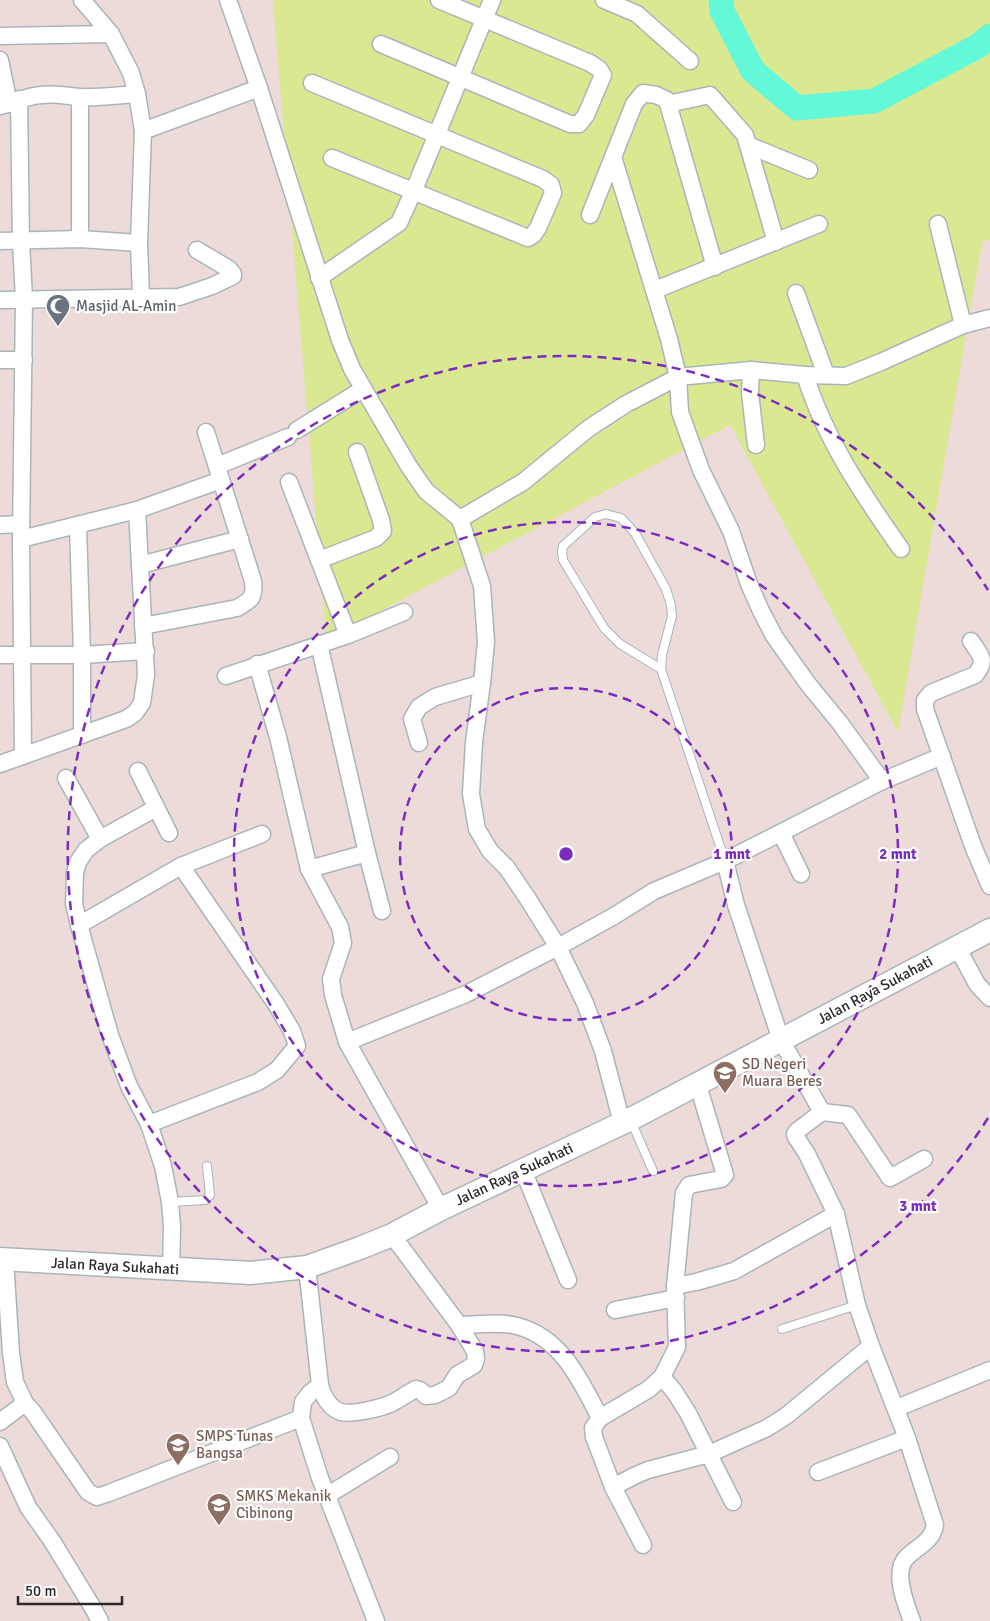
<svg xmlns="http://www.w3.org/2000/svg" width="990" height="1621" viewBox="0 0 990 1621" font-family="Signika,sans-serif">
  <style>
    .green { fill: #d9e891 }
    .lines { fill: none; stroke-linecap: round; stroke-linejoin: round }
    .river { stroke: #63f8d7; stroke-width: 25 }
    .lane-casing { stroke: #aab5ba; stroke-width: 10 }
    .street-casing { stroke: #aab5ba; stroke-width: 19 }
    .secondary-casing { stroke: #aab5ba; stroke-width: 25 }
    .lane { stroke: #fff; stroke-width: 8 }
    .street { stroke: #fff; stroke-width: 16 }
    .secondary { stroke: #fff; stroke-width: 22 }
    .ring { fill: none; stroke: #7b2cbf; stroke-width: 2.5; stroke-dasharray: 9 6 }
    .labels { text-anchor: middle; stroke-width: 4.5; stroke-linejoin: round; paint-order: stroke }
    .worship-label { font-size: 15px; fill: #5b616d; stroke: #fff; text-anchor: start }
    .street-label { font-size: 15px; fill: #292929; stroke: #fff }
    .education-label { font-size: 15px; fill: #785e54; stroke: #fff; text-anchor: start }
    .centre { fill: #7b2cbf; stroke: #fff; stroke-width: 2.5 }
    .ring-label { font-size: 15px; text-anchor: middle; font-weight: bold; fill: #7b2cbf; stroke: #fff; stroke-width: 4.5; stroke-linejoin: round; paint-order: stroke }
  </style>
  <rect width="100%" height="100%" fill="#eddbd9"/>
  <!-- green -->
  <path class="green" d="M273,0H990V239L982,242L898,732L730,425L326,640Z"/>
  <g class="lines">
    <!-- river -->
    <path class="river" d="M721,0L722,11L753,71L797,108L874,101L978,46L990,36"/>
    <defs>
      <g id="lane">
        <path d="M661,669L620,644L604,628L563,560L562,552L563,546L595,517L606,514L621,518L635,533L666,589L671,605L672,616L662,655L661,669L725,861"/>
        <path d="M631,1121L653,1171"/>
        <path d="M170,1202L205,1200L210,1195L207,1166"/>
        <path d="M782,1329L857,1305"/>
      </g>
      <g id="street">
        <path d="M82,0L111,34L131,73L137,94L143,131L139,243L141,296"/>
        <path d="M228,0L259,88L340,340L352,369L408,465L426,491L460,519L482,586L486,642L482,683L474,742L471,794L477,829L490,851L507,868L528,899L558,947L585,1003L603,1051L622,1123"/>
        <path d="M604,0L637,14L690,61"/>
        <path d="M0,36L111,34"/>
        <path d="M381,44L570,124H579L586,115L603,75L599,69L590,63L439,0"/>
        <path d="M0,60L9,104"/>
        <path d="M312,83L543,179L551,185L553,193L538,228L533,235L528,238L332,158"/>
        <path d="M19,99L21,242L24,299L21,539L23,756"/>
        <path d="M668,104L710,95L745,135L776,242"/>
        <path d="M0,106C14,103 26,96 41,95C54,93 66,96 79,97C98,98 118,95 137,94"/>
        <path d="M143,131L259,88"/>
        <path d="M748,145L809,170"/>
        <path d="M613,157L669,339L678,377L680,412L701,470L731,531L749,584L761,611L774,636L808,684L840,723L882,781"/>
        <path d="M590,215L634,104L643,93L656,95L667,100L715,267"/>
        <path d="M938,224L963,325"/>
        <path d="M80,239V97"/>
        <path d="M0,241L80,239L139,243"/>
        <path d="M319,278L399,223L414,190L492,0"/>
        <path d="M655,290L819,224"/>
        <path d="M796,293L826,375"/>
        <path d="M0,300L179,297L212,286L233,276V274L229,269L197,250"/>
        <path d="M0,360H24"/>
        <path d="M751,370L750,393L756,445"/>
        <path d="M805,375C825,439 863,495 901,549"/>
        <path d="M297,430L363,389"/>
        <path d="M217,466L288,437"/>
        <path d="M289,482L348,635"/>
        <path d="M460,519L523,482L589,428L626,404L678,377L751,370L805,375L846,376L881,362L963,325L990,318"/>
        <path d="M0,525L21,524"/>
        <path d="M78,525L82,655L146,651"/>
        <path d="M21,539L137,510L221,480"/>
        <path d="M319,560L376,538L383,531L381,520L357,452"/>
        <path d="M140,565L240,539"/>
        <path d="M143,626L237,608C251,600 255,598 253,581L206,432"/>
        <path d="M971,641C980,655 988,660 975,675L931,693L925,700V709L973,846L990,886"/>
        <path d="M319,644L367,853L382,911"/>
        <path d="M0,655H82V735"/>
        <path d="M257,664L278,737L309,869L340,927L343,943L331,979L333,995L347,1042L441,1209"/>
        <path d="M226,676L348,635L404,612"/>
        <path d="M419,743L412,719L419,707L435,697L482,683"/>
        <path d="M0,764L126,719L135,713L142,703L146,675L137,510"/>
        <path d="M138,771L169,833"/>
        <path d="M66,778L100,839"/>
        <path d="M156,808L100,839L86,850L78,862L75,873L74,904L79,925L110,1035L129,1086L149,1124L163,1166L170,1202L172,1226L171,1270"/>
        <path d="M781,833L801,874"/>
        <path d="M725,861L736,905L781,1040L822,1112L848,1115L890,1178L924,1159"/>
        <path d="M309,869L367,853"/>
        <path d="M79,925L181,866L262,834"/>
        <path d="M957,947L977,984L990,998"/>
        <path d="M347,1042L466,994L558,947L614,916L654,891L725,861L882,781L942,756"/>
        <path d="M822,1112L797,1131L795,1134L796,1137L807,1154L836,1214L857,1305L871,1346L907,1438L935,1525C932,1542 918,1546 907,1557C892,1571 906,1605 912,1621"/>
        <path d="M149,1124L258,1082L277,1070L297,1046L292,1031L276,1004L181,866"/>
        <path d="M523,1170L568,1280"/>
        <path d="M392,1235L459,1325C478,1325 500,1321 517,1326C561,1337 581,1381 600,1418"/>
        <path d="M5,1260L11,1353L15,1382L25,1403L33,1412L88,1492L97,1497L109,1493L301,1418"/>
        <path d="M307,1267L320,1385L310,1393L303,1402L301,1418L320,1478L376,1621"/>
        <path d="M675,1286L696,1282L734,1271L836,1214"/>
        <path d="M615,1310L676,1298"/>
        <path d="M662,1377L674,1391L688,1413L733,1502"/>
        <path d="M320,1385C322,1395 330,1409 341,1412C351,1415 382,1408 392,1403C400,1399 408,1393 416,1389L420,1390L426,1396L435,1395L449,1388L457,1375L474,1365L476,1359L475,1351L459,1325"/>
        <path d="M897,1408L990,1370"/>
        <path d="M0,1422L25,1403"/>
        <path d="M0,1446L28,1507L52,1541L93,1608L100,1621"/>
        <path d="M818,1472L907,1438"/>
        <path d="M613,1487L594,1437L593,1428L600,1418L649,1389L662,1377L677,1347L675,1286L684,1193L689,1185L721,1179L725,1175L698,1085"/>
        <path d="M328,1495L390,1457"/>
        <path d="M643,1545L613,1487L634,1476L648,1470L709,1454L767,1428L786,1416L871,1346"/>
      </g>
      <path id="secondary" d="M0,1259L251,1273L307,1267L360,1248L392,1235L441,1209L631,1119L990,930"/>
    </defs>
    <!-- lane casing -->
    <use href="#lane" class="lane-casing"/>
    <!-- street casing -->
    <use href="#street" class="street-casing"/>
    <!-- secondary casing -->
    <use href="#secondary" class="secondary-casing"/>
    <!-- lane -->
    <use href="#lane" class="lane"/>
    <!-- street -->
    <use href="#street" class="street"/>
    <!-- secondary -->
    <use href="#secondary" class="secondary"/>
  </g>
  <!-- distance rings -->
  <g class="ring">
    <circle cx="566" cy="854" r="166"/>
    <circle cx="566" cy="854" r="332"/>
    <path d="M988 1118A498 498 0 1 1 988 590"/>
  </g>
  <!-- icons -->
  <defs>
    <symbol id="mosque-pin" viewBox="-11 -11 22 30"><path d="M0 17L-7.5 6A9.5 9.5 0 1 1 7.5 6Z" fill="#6b7280" stroke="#fff"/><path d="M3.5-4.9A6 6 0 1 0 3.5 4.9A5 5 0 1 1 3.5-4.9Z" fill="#fff"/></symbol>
    <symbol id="school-pin" viewBox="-11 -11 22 30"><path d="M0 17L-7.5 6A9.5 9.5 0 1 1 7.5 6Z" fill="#8d6e63" stroke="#fff"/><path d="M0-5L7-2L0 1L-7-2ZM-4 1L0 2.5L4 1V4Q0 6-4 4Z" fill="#fff"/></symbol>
  </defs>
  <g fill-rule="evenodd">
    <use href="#mosque-pin" x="44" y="292" width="28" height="38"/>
    <use href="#school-pin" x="711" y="1059" width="28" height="38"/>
    <use href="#school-pin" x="164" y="1431" width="28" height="38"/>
    <use href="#school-pin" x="205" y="1491" width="28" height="38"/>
  </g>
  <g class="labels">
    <!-- worship labels -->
    <g class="worship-label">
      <text x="76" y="311">Masjid AL-Amin</text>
    </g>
    <!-- street labels -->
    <g class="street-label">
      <text transform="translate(875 990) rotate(-28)" y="5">Jalan Raya Sukahati</text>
      <text transform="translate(514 1174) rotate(-25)" y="5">Jalan Raya Sukahati</text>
      <text transform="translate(115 1266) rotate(3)" y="5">Jalan Raya Sukahati</text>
    </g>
    <!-- education labels -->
    <g class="education-label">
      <text x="742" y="1069">SD Negeri<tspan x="742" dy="17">Muara Beres</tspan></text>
      <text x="196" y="1441">SMPS Tunas<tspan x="196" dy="17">Bangsa</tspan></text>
      <text x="236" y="1501">SMKS Mekanik<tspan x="236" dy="17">Cibinong</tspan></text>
    </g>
  </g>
  <circle cx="566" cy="854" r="8" class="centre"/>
  <g class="ring-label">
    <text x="732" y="859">1 mnt</text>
    <text x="898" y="859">2 mnt</text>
    <text x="918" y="1211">3 mnt</text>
  </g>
  <!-- scale -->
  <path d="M18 1596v8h104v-8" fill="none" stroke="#292929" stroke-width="2.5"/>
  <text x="25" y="1596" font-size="15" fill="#292929" stroke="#ffffff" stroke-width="4" paint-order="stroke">50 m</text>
</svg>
